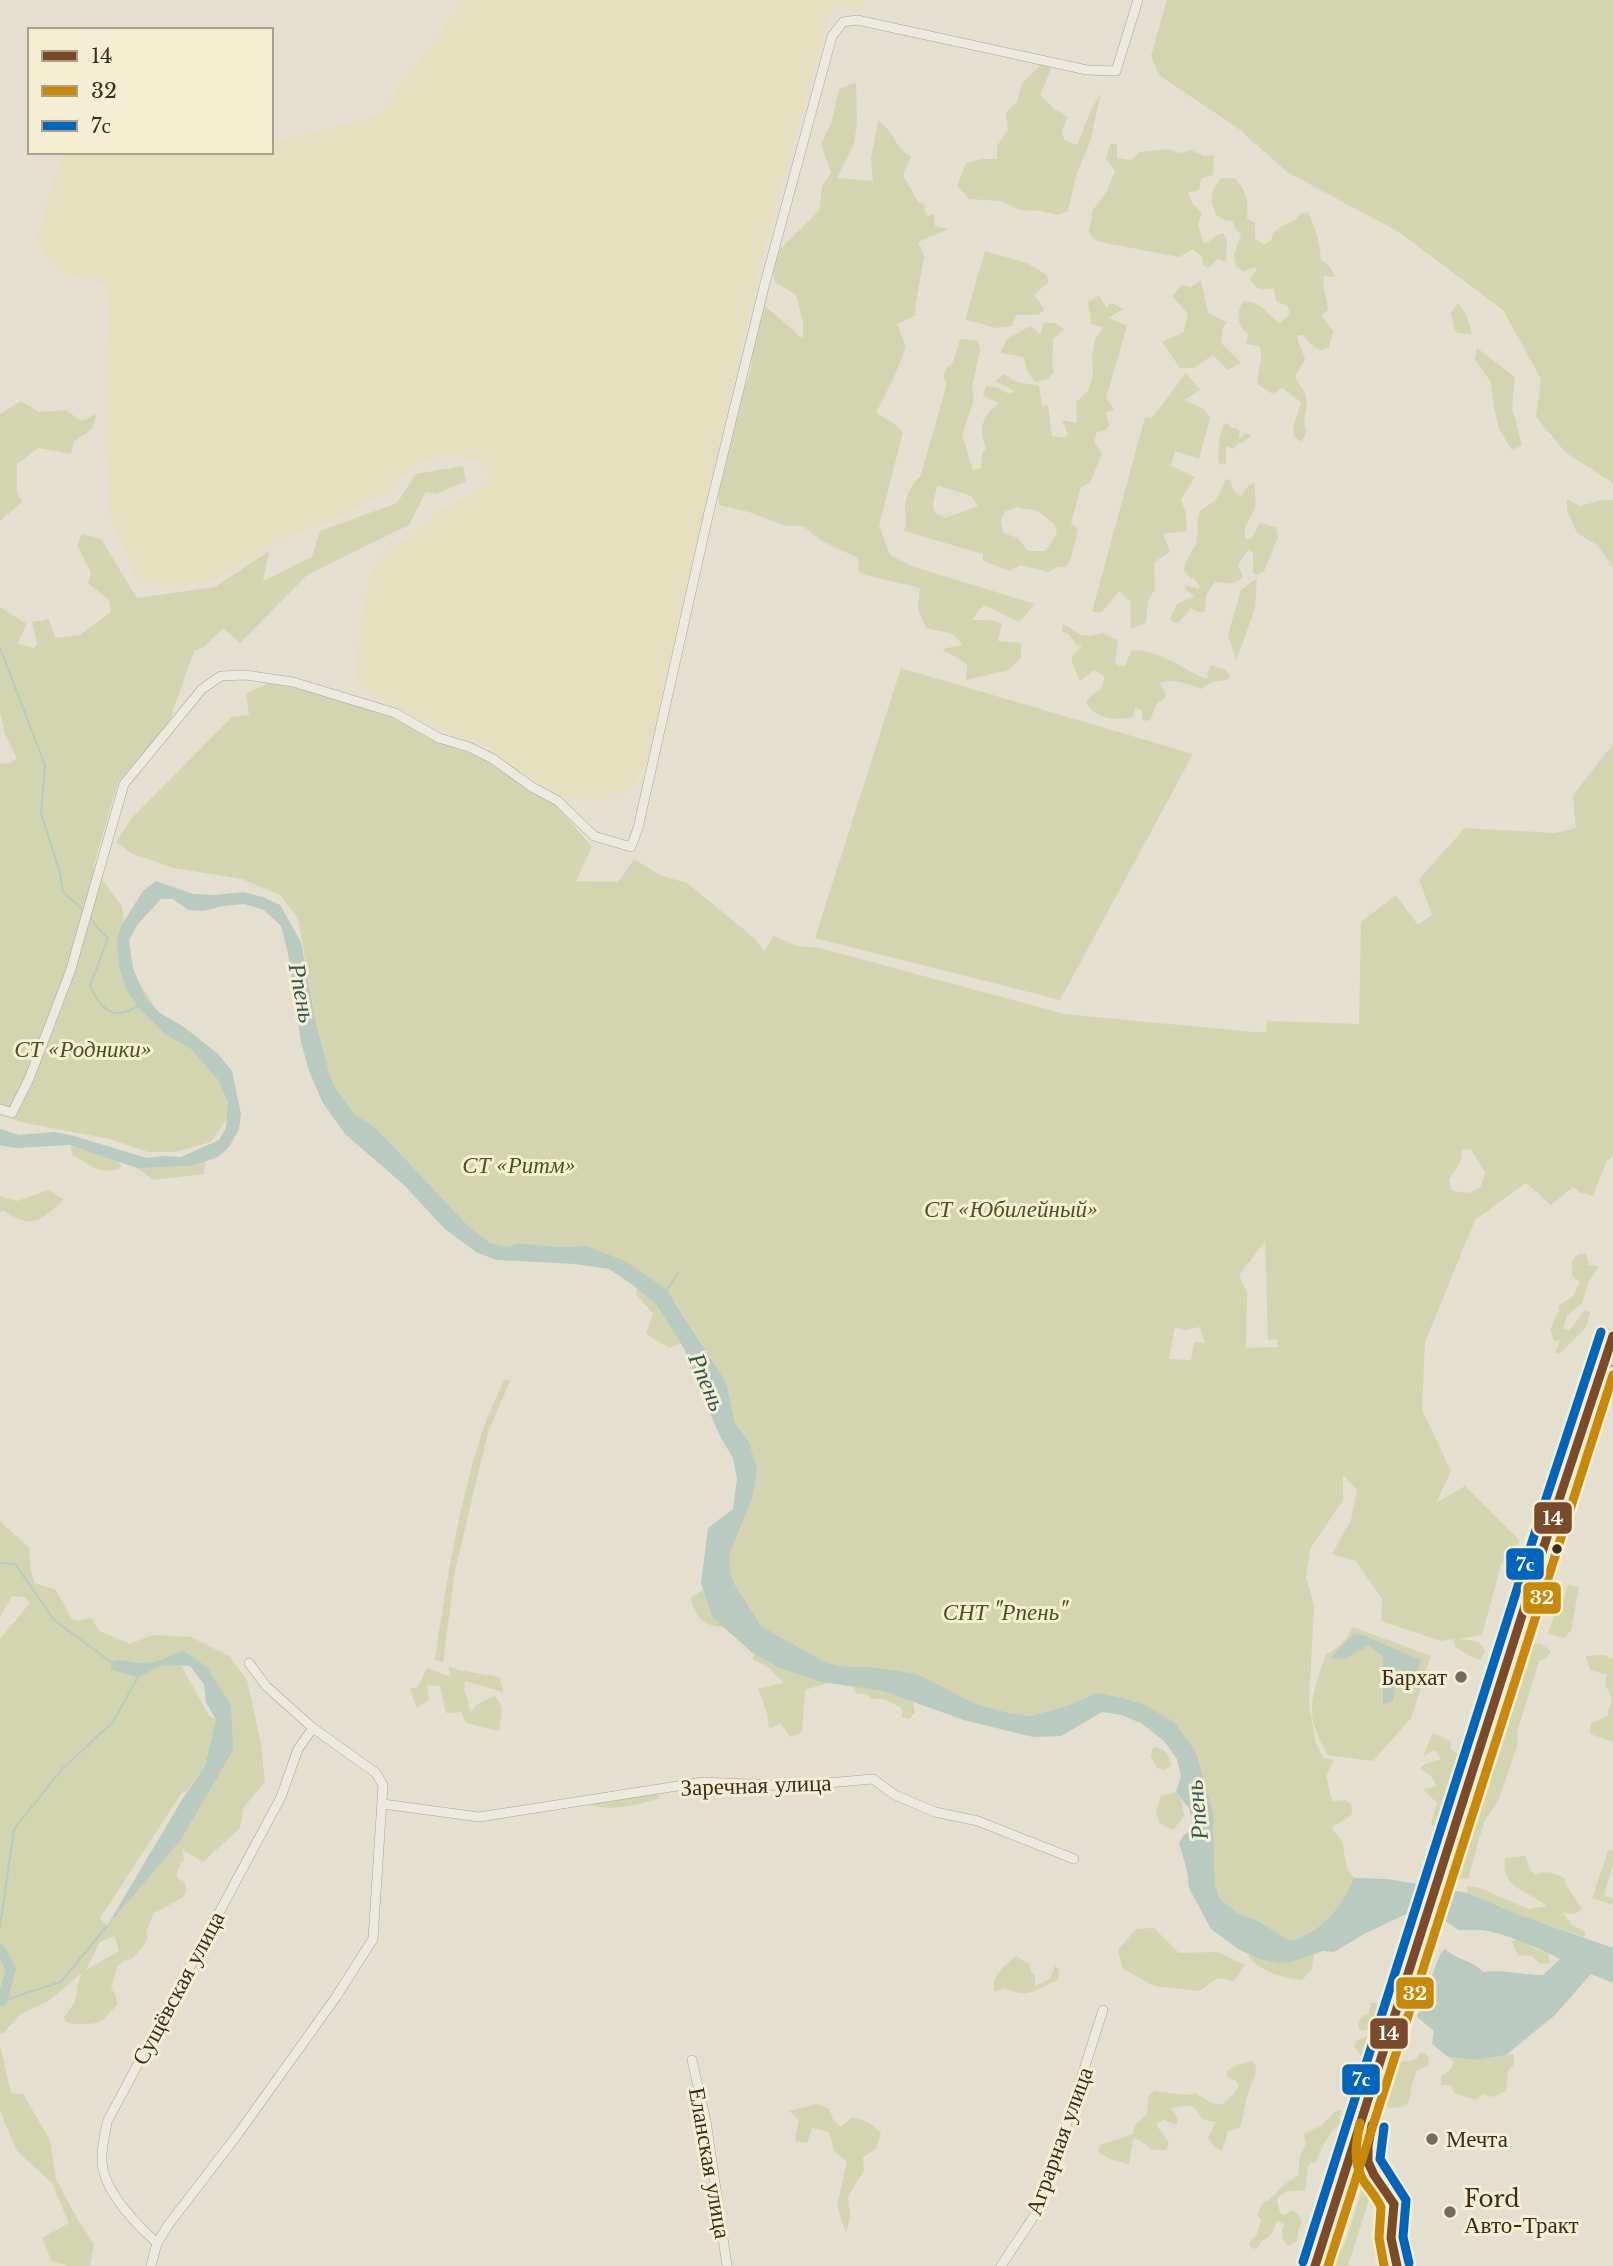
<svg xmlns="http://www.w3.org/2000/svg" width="1613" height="2266" viewBox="0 0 1613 2266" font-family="'Libre Baskerville',serif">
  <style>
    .farmland { fill: #e4dfbe }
    .green { fill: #d2d5b0; fill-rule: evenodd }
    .water { fill: #b9cac1 }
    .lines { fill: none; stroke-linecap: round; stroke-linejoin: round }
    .stream { stroke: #b9cac1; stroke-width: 2 }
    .river { stroke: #b9cac1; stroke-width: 10 }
    .minor-casing { stroke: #aaa496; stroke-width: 10 }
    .highway-casing { stroke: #8f897d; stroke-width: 14 }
    .minor { stroke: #ece9df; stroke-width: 9 }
    .highway { stroke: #d8d0be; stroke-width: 12 }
    .bus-1-casing { stroke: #f6eed3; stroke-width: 14 }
    .bus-2-casing { stroke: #f6eed3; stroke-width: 14 }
    .bus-3-casing { stroke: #f6eed3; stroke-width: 14 }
    .bus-1 { stroke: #7a4b2a; stroke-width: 9 }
    .bus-2 { stroke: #c88808; stroke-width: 9 }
    .bus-3 { stroke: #0065bd; stroke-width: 9 }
    .bus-dot { fill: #392d1e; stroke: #f6eed3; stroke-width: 2.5 }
    .poi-dot { fill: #756b5c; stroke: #f6eed3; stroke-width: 2.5 }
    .labels { text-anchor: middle; stroke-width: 6; stroke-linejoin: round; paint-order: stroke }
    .park-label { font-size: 23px; font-style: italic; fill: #465525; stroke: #f6eed3 }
    .poi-label { font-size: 23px; fill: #392d1e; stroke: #f6eed3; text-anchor: start }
    .street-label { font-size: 23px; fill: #392d1e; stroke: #f6eed3 }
    .water-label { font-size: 24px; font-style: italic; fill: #2d5858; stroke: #f6eed3 }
    .line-badge { stroke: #f6eed3; stroke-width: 2.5 }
    .badge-label { font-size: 19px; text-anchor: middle; font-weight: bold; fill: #fff }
  </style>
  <rect width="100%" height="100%" fill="#e4dfce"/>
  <!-- farmland -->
  <path class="farmland" d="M465,0H865L863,10L841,5L834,10L826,26L759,268L647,762L635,783L625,792L603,801H582L558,794L524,774L485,746L437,728L382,699L363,687L356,677L359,636L371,573L383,554L415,535L442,509L469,496L488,482L489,471L480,461L460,456L435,457L415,466L383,493L342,516L276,541L214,581L162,585L146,583L134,573L110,514L106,454L105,374L108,293L101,283L59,270L48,261L37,238L62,152H271V144L378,116Z"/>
  <!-- green -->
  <g class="green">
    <path d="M1167,0H1613V483L1566,453L1536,417L1541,379L1503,310L1399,232L1287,172L1239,129L1159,75L1151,56Z"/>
    <path d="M1045,61L1051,69L1040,95L1056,110L1068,117L1062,130L1064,140L1077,145L1092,108L1101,93L1090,142L1076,176L1068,211L1057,215L1041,211L1020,210L1000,201L969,199L957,186L966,163L982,159H997V146L1008,130L1006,113L1017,102L1022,83Z"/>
    <path d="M856,82L857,122L854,144L837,178L873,181L871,158L878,121C896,133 893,146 911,157L903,175L918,202L924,204L926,216L934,214L935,226L948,229L918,242L924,256L915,309L916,315L897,324L906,347L895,375L876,413L895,424L903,432L879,526L890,555L911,566L1035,604L1019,622L984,605L971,620H989L1002,623L998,641L1021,643V658L1009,670L966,680L967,664L942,649L963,645L954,634L926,628L918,609L920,588L866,575L858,571V558L822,541L803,526H785L749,512L719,505L718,482L744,389L751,370L754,335L764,305L803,339V321L796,295L774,281L772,257L819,211L822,187L831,172L821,144L832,121L839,89Z"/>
    <path d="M1110,144H1117V158L1131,160L1140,152L1170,149L1179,153L1191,150L1204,156L1214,155L1213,175L1201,179L1199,190L1188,192L1192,203L1202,213L1198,224L1203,242L1207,243L1217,235L1223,233L1227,240L1226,262L1218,259L1208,268L1203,265L1202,257L1193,249L1179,257L1100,242L1093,238L1089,232L1093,210L1107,191L1115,171L1106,159Z"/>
    <path d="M1221,178H1235C1248,194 1248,199 1247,218L1255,223V238L1261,243L1265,244L1271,240C1276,222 1291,227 1301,213H1308C1315,225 1320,246 1321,259L1330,267L1335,277L1324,276L1323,282L1328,310L1321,315L1333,331L1329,348L1320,350L1310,343L1303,335H1299L1297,338L1305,359L1295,377L1305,393L1307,406L1304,421L1306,432L1302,442L1294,437L1293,428L1301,402L1282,388L1273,394L1258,385C1256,370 1265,360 1259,346L1246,344L1248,334C1237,326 1236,313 1243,301C1261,300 1266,315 1280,323L1289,315C1290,305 1286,305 1277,302L1273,288C1262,290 1256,290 1250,279L1256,271V267L1244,271L1236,267L1234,256L1241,234L1235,228L1233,221L1225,220L1216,215C1210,200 1210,191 1221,178Z"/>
    <path d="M985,251L1027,263L1047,275L1048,283L1033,295L1039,301L1044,310L1038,315H1016L1012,326L994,328L980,323L965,320Z"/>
    <path d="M1201,280L1208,313L1227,322L1223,328L1221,343L1241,363L1228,370L1213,355L1194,368H1180L1162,342L1184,332L1188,314L1172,296L1182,285L1191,287Z"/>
    <path d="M1099,295L1106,307L1111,303L1123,309L1109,318L1127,326L1106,398L1114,409L1106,413L1109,426L1104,431L1097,432L1094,442L1102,454L1090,483L1081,487L1071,523L1078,529L1071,558L1066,567H1058L1048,572L1020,565L1010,571L983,561V554L904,531C907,522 905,517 905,507C905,495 913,483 921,475L947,384L943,376L948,366L953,363L960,339L978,341L980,350L972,387L974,400L962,435L973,470L981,468L982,453L986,448C978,428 982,417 999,403L983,396L986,386L996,387L1009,394L1014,391L996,381L1004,374L1016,382L1039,386L1042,406L1048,405L1052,436L1064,438L1068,434L1062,420L1077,423L1076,402L1088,392L1093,376L1092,356L1095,340L1103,327L1091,324L1088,302ZM937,485L971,496L978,506L945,518L935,513L933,505ZM1016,507L1038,511L1055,525L1057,534L1045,551H1028L1018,538L1003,533L1001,521L1004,512Z"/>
    <path d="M1458,303L1466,314L1472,334L1458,333L1454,330L1451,312Z"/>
    <path d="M1044,323H1056L1064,329L1053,339C1054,352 1050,361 1054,373L1047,379L1035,382L1027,370L1024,357L1000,353L1007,339L1030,326L1040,335Z"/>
    <path d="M1477,348L1515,377L1512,408L1522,445L1512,450L1499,429L1494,407L1491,382L1475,360Z"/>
    <path d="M1186,373L1200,390L1184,400L1204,409L1210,418L1199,459L1175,451L1171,466L1195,477L1181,499L1186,514L1187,531L1163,534L1170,552L1154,562L1155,589L1148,601L1146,623L1131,629L1130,601L1119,591L1102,612H1092L1145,417L1152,418Z"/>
    <path d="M21,401L39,412L66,410L81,421L97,414L92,429L74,442L71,454L38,448L17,464V492L22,502L0,521V414Z"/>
    <path d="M1227,423L1231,428H1236L1240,431L1238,439L1246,433L1251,435L1244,442L1236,445L1234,449L1226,446V463L1220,465C1215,456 1220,433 1224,424Z"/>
    <path d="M463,466L466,481L437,494L426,492L409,525L307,575L240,643L223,628L204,647L194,651L168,725L118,782L93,868L122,906L129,966L159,1014L225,1064L230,1114L211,1142L175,1152H148L110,1139L20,1122L0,1114V764L11,763L17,758L5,735L0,711V607L27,624L17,644L34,648L37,644L32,622L49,619L55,638L80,635L111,612L109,600L88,583L91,573L77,545L82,534L101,539L137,598L215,587L269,551L263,581L312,557L320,531L397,503L416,474Z"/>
    <path d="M1226,479L1230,480L1234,491L1241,496L1248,486L1254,483C1254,490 1257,500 1255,507C1252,521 1241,522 1246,539H1251L1260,523L1276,527L1278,537L1264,571L1257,575L1253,573V553L1248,550L1238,565L1243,576C1237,586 1225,583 1215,582L1206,595L1205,612L1202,613L1191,608L1179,622L1174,623L1170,618L1177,604L1194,596L1185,589L1186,585L1198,589L1200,586C1196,579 1188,578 1184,570L1186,561L1196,544L1198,530L1197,520L1200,511L1217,499Z"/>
    <path d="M1567,499L1580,506L1603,500H1613V567L1597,545L1577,533L1567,510Z"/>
    <path d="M1257,578L1255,608L1236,661L1228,635L1241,590Z"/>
    <path d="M1063,624L1081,635L1091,636L1102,633L1118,640L1115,663L1120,666H1125L1131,651C1151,646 1185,670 1204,678H1208L1207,673L1211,665L1226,670L1230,676L1227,680L1212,682L1201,689C1187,684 1173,678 1159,683L1165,692L1166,698L1157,703L1150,720L1143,721L1142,710L1136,707L1132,717C1115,721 1094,719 1086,702L1093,694L1100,690L1105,677L1094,670L1080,681L1072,662V656L1082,646L1077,645L1068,633L1062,632Z"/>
    <path d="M901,668L1193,754L1060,1000L815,938Z"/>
    <path d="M269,683L320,693L391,717L436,741L483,758L528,790L556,805L592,847L576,881L618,882L634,859L662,876L687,883L753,937L764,951L774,936L797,946L820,948L1064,1014L1253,1032H1266L1267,1021L1359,1024L1361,922L1396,895L1418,925L1432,915L1419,879L1465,828L1555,833L1576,828L1573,795L1613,744V1155L1606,1162L1593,1196L1579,1192L1573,1187L1551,1205L1526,1183L1475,1220L1425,1342L1422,1410L1451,1471L1436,1503L1465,1486L1520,1541L1501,1565L1482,1635L1458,1639C1470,1641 1480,1638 1485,1651L1481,1660L1470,1656L1455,1647L1454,1639L1441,1641L1381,1621L1382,1599L1356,1561L1332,1554L1351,1520L1357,1490L1343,1475V1500L1310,1549L1306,1577L1314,1606L1309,1702L1315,1741L1323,1758L1334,1760L1326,1775L1332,1801L1345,1800L1351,1805L1352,1813C1346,1822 1338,1821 1332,1828L1342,1841L1347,1868L1354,1878C1342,1906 1321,1932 1290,1941L1258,1921L1238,1913L1220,1899L1215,1885L1213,1812L1196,1752L1098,1693L1067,1706L1030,1716L1009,1713L976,1704L917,1674L873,1667H846L826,1663L761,1626L735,1585L730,1572V1553L752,1499L749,1442L735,1423L726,1382L676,1303L625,1261L587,1246L558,1247L519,1243L509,1247L490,1243L470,1228L392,1145L372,1125L355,1115L337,1090L330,1076L316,1023L298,918L280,895L242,879L174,868L133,854L116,842L132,818L232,717L249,715L246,694ZM1471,1149L1485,1172L1481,1187L1469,1193L1452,1191L1449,1180L1461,1161L1462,1150ZM1265,1241L1268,1340L1277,1339L1278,1347L1246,1348L1247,1293L1239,1275ZM1175,1327L1186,1330L1200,1327L1205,1343L1194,1342L1191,1360L1169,1359Z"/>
    <path d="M70,1145L111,1158L121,1164L120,1169C99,1174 91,1166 73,1155Z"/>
    <path d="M205,1161L204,1174L154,1180L137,1168L191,1166Z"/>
    <path d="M48,1190L63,1199L62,1202C37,1222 33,1230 3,1210L0,1212V1196L17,1201Z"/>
    <path d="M1578,1254H1586L1589,1265L1599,1266L1589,1281L1582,1303L1567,1315L1563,1328L1569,1331L1585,1310L1590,1312L1586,1327L1559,1354L1556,1352L1560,1340L1554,1341L1550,1330L1557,1314L1560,1311L1558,1306L1573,1296L1580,1282L1572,1275V1261Z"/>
    <path d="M637,1288L656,1304L681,1343L669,1348L646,1334L653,1314L636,1294Z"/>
    <path d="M504,1380L510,1381L488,1432L455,1571L443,1662L435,1660C445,1588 457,1515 478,1445C484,1423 495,1401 504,1380Z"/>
    <path d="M0,1521L29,1548L31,1572L35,1583L56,1590L71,1618L78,1621L91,1618L100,1631L130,1644L152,1635L191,1637L229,1656L247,1680L261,1744L265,1782L244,1807L240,1828L203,1862L182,1849L184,1860C179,1866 176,1870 177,1878L185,1882L186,1893L182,1898L154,1913L146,1933L148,1938L144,1945L132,1959L123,1961L117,1967L111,1988L116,1996L117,2005C103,2019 103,2024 83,2024C75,2024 72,2025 65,2021L64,2017L75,2002L78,1983L82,1973L47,2002L19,2015L3,2034L0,2033V1639L30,1603L25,1597L12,1596L0,1617ZM183,1650L207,1667L231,1705L180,1841L107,1926L100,1918L183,1791L186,1792L205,1766L216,1719L209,1716L182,1667L166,1660ZM115,1936L119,1951L86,1970L100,1942Z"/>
    <path d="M1568,1585L1579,1587L1571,1630L1565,1638L1548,1634L1559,1601L1564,1598Z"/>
    <path d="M703,1590L712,1617L724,1627C704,1627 694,1616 691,1597Z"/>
    <path d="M1353,1627L1431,1656L1411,1718L1373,1761L1328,1755C1321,1742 1312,1726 1312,1711C1311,1693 1320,1672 1326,1655C1339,1648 1347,1639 1353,1627Z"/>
    <path d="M1539,1643L1551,1651L1547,1658L1539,1661L1518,1729V1744L1498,1801L1484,1822L1468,1879L1458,1878L1457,1870L1528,1655L1532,1644Z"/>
    <path d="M754,1654L779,1668L828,1683L805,1690L802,1732L790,1737L781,1723L769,1729L767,1713L758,1689L784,1683L770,1669L753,1659Z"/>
    <path d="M1604,1655L1613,1659V1742L1590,1734L1591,1723L1607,1716L1612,1699L1605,1684L1607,1675L1590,1670L1586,1656Z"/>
    <path d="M448,1666L458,1670L500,1677L503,1692L465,1681L464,1688L471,1712L476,1705L495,1695L502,1708L499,1731L466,1723L461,1712L446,1713L440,1686L427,1685L429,1700L417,1708L410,1689L418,1687L427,1668L451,1677Z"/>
    <path d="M852,1686L883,1691L913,1702L915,1713L909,1719L902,1717V1708L884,1699H872L866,1694H857Z"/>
    <path d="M1433,1733L1451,1741V1750L1458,1754L1436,1827L1431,1824L1437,1803L1423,1789L1437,1786L1431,1776L1420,1769L1423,1765L1441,1759L1435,1750L1423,1756Z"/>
    <path d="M1153,1747C1165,1748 1169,1754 1171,1766L1164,1770L1157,1768L1151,1757Z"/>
    <path d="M1176,1792L1181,1799L1184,1816L1173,1830L1159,1823L1156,1811L1161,1796Z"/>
    <path d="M650,1794L659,1795L660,1798C642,1804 607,1813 590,1804L599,1800L610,1803L617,1798Z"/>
    <path d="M1609,1848L1613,1851V1864L1604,1895L1613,1899V1905L1592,1898Z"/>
    <path d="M1525,1856L1530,1870L1536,1875C1545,1869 1556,1874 1565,1878V1883L1582,1909L1575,1914L1563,1913L1572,1925L1586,1932L1584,1937L1517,1914L1468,1893L1467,1886L1480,1888L1528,1909L1547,1906C1527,1890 1501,1889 1505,1858Z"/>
    <path d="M1154,1928L1179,1953L1218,1952L1245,1965L1234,1981L1217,1978L1199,1991L1154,1986L1123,1969L1118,1950L1136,1929Z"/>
    <path d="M1521,1939L1535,1949L1548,1953L1550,1964L1539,1963L1531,1955L1518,1956L1512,1942Z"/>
    <path d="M1248,1954C1271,1965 1291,1962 1314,1954L1312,1969L1302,1980C1280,1977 1265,1973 1249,1958Z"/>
    <path d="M1016,1956L1030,1965L1031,1972L1035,1976V1986L1050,1979L1055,1966L1059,1969L1058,1980C1036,1989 1029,2000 1005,1988L995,1992C990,1976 1004,1966 1016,1956Z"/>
    <path d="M1371,2003H1377L1378,2010L1381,2008L1383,2012C1380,2023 1373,2034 1370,2045C1367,2059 1368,2079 1351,2084L1349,2082L1355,2075L1362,2057L1354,2046L1358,2040L1370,2035L1367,2030L1360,2031L1358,2024L1361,2017L1369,2014Z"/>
    <path d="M0,2045L11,2093L23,2094L50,2140L56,2179L78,2220L94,2244L90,2266H67L51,2260L42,2238L69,2223L52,2183L17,2151L0,2111Z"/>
    <path d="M1421,2052L1429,2057L1428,2066L1417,2070C1415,2076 1412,2083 1411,2088C1410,2107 1407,2107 1388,2108L1386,2102L1399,2062L1415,2060Z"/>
    <path d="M1514,2054L1513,2066L1508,2070L1506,2091L1493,2097L1483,2094L1476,2100L1454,2093L1451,2085H1441V2076C1448,2072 1453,2070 1453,2061L1448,2057L1476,2060Z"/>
    <path d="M1252,2061L1256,2066C1256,2077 1251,2083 1248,2093C1244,2105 1244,2117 1240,2128L1228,2131L1222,2151L1214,2147L1208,2138L1216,2122L1202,2119C1193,2102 1189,2105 1171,2108L1178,2119L1176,2125L1164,2120L1157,2123V2126L1169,2143L1166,2150H1152L1138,2139H1133L1129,2164L1112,2160L1098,2152L1100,2145L1133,2134L1134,2126L1147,2114L1148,2097L1154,2091L1188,2095L1196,2093C1218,2109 1224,2109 1239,2086L1236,2081L1227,2076V2071L1237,2065Z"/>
    <path d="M817,2104L829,2109L834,2122L841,2127L852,2117L867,2122L881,2132L876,2149L863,2157L864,2170L848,2197L850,2218L846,2233L837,2206L847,2162L835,2152L829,2132L812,2128L807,2143L795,2141L799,2119L789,2111Z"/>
    <path d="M1339,2110L1342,2111L1339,2117L1341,2124C1338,2127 1335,2128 1332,2131C1327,2137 1318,2155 1316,2163H1311L1308,2166L1305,2191C1294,2191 1283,2189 1277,2200L1280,2213L1284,2215L1292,2210L1301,2218L1302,2222L1298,2231L1297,2241L1289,2246C1280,2241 1281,2233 1284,2224L1277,2221L1271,2235L1261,2242L1257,2249L1251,2248L1249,2243L1257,2234L1261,2220L1257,2214L1264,2201H1268L1284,2185L1298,2175L1300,2156L1306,2145L1304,2134L1322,2125L1334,2112Z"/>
    <path d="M1364,2184H1368L1370,2196L1348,2266H1333L1337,2253L1344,2246Z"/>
  </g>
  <!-- water -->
  <g class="water">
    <path d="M156,881L193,894L215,895L243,892L263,897L280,905L301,942L316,1023L330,1076L337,1090L355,1115L372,1125L392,1145L470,1228L490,1243L508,1247L519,1243L558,1247L587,1246L625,1261L666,1289L726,1382L735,1423L749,1442L757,1469L752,1499L730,1553V1572L735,1585L761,1626L826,1663L846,1667H873L917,1674L976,1704L1009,1713L1030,1716L1067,1706L1098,1693L1123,1698L1144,1705L1174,1722L1196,1752L1213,1812L1215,1885L1220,1899L1238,1913L1258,1921L1290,1941C1321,1933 1342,1906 1354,1878L1388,1879L1468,1893L1517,1914L1610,1947L1613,1948V1983L1591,1974L1555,2015L1506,2055L1476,2060L1448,2057L1432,2044L1434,2031L1417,2017L1440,1954L1445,1949C1460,1962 1471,1959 1483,1972C1504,1969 1522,1975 1543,1975L1560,1959C1538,1948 1516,1938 1492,1932C1482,1929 1469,1930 1458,1930C1441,1915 1430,1921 1413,1911L1364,1934L1334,1952L1323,1951L1292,1962L1280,1963L1259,1959L1238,1949L1211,1929L1189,1888L1187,1870L1179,1843L1183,1836L1193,1828L1189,1808L1176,1792L1181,1776L1177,1759L1164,1741L1141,1723L1121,1715L1102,1712L1061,1736L1033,1737L964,1720L883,1691L822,1682L779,1668L754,1654L712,1617L701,1583L708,1528L733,1509L737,1479L733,1458L721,1438L694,1378L685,1350L656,1304L630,1283L609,1269L575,1264L496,1260L476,1252L445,1229L404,1185L345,1134L323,1103L309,1071L301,1042L288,954L281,926L264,910L244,904L222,906L203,911L188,910L173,899H161L137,925L129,940L133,968L145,998L160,1013L184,1027L218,1054L232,1071L241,1114L239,1129L229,1147L218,1157L191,1166L137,1168L70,1145L15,1148L0,1145V1129L19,1135L55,1132L74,1136L147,1158L162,1156L181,1157L219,1140L226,1128L228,1102L219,1081L191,1049L165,1034L138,1007L126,989L119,966L117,941L121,926L143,891Z"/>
    <path d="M1354,1634L1363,1635L1421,1660L1415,1676L1398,1669L1393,1701L1383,1704V1657L1369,1645L1345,1659L1330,1658Z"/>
    <path d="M183,1650L207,1667L231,1705L233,1750L180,1841L107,1926L183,1798L205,1766L216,1719L206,1703L204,1684L190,1666L163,1665L138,1677L111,1670V1662C121,1658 128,1662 139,1663C156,1664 169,1657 183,1650Z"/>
  </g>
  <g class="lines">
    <!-- stream -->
    <g class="stream">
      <path d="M0,648L45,765L41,813L60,873L63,892L83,910"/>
      <path d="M90,916L95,925L108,938L90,986C101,1009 113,1022 138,1006"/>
      <path d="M667,1290L678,1273"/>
      <path d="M0,1563L15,1564L54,1620L111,1662"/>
      <path d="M0,1927L14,1829L62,1769L113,1722L138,1677"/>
      <path d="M2,2001L61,1982L107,1926"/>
    </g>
    <!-- river -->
    <path class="river" d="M0,1949L11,1969L2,2001H0"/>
    <defs>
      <g id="minor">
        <path d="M0,1109L12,1113L29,1079L70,972L124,784L202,689L221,676L246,675L293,682L395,713L439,738L469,747L493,759L532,787L558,801L594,836L631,847L638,828L709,512L764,287L832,36L843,22L857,20L1087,70L1116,71L1138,0"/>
        <path d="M383,1804L479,1817L703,1782L793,1786L873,1779L895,1795L935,1812L978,1821L1074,1859"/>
        <path d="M692,2060L706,2121L727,2266"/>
        <path d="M1369,2141C1363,2173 1382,2176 1392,2200C1397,2212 1390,2227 1391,2239C1392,2248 1395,2257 1397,2266"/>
        <path d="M157,2243C136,2224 103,2191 102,2161C101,2149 105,2135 107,2122L281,1797L298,1749L313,1728"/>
        <path d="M151,2266L157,2243L169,2224L238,2134L336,1997L373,1939L383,1785L376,1773L313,1728L266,1686L249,1663"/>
        <path d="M1001,2266L1040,2207L1103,2010"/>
      </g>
      <g id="highway">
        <path d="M1315,2266L1553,1518L1613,1336"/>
        <path d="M1326,2266L1526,1632L1613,1372"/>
      </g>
    </defs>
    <!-- minor casing -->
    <use href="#minor" class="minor-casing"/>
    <!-- highway casing -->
    <use href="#highway" class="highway-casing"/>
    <!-- minor -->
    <use href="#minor" class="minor"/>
    <!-- highway -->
    <use href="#highway" class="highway"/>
    <defs>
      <g id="bus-1">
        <path d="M1372,2125L1368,2146V2162L1374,2175L1394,2204L1391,2238L1397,2266"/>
        <path d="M1315,2266L1553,1518L1613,1336"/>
      </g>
      <g id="bus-2">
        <path d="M1360,2123C1356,2144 1352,2164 1365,2183C1371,2191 1377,2198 1381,2207L1379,2238L1384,2266"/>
        <path d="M1328,2266L1613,1375"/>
      </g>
      <g id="bus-3">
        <path d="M1384,2127L1380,2159L1406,2200L1403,2237L1409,2263"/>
        <path d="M1303,2262L1541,1514L1601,1332"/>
      </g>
    </defs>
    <!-- bus-1 casing -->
    <use href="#bus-1" class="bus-1-casing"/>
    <!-- bus-2 casing -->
    <use href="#bus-2" class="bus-2-casing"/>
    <!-- bus-3 casing -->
    <use href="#bus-3" class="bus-3-casing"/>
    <!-- bus-1 -->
    <use href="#bus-1" class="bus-1"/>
    <!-- bus-2 -->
    <use href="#bus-2" class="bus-2"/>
    <!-- bus-3 -->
    <use href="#bus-3" class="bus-3"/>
  </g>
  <!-- markers -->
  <circle class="bus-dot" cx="1557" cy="1549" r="6"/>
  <g class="poi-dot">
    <circle cx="1461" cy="1677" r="7"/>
    <circle cx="1432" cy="2139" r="7"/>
    <circle cx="1450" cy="2212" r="7"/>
  </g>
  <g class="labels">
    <!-- park labels -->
    <g class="park-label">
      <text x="83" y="1057">СТ «Родники»</text>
      <text x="519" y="1173">СТ «Ритм»</text>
      <text x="1011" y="1217">СТ «Юбилейный»</text>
      <text x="1005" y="1620">СНТ "Рпень"</text>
    </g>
    <!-- poi labels -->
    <g class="poi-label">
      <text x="1447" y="1685" text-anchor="end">Бархат</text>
      <text x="1446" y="2147">Мечта</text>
      <text x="1464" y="2207">Ford<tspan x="1464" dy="26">Авто-Тракт</tspan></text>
    </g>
    <!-- street labels -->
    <g class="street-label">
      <text transform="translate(756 1785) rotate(-2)" y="8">Заречная улица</text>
      <text transform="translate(178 1988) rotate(-62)" y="8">Сущёвская улица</text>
      <text transform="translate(1059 2141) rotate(-70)" y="8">Аграрная улица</text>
      <text transform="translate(710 2163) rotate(80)" y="8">Еланская улица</text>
    </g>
    <!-- water labels -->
    <g class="water-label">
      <text transform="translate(302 993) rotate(79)" y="8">Рпень</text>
      <text transform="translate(707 1382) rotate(67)" y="8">Рпень</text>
      <text transform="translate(1197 1810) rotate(-96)" y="8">Рпень</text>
    </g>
  </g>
  <g class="line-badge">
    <rect x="1533" y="1501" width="40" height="34" rx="7" fill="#7a4b2a"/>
    <rect x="1505" y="1547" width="40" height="34" rx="7" fill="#0065bd"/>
    <rect x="1522" y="1581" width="40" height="34" rx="7" fill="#c88808"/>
    <rect x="1395" y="1976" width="40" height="34" rx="7" fill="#c88808"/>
    <rect x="1369" y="2017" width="40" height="33" rx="7" fill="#7a4b2a"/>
    <rect x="1341" y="2063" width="40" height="33" rx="7" fill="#0065bd"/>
  </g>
  <g class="badge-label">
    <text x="1553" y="1525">14</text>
    <text x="1525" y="1571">7с</text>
    <text x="1542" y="1604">32</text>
    <text x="1415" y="2000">32</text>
    <text x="1389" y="2040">14</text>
    <text x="1361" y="2086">7с</text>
  </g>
  <!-- legend -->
  <rect x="28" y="28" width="245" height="126" fill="#f6eed3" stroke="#aaa18b" stroke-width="2"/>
  <rect x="42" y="51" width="35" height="10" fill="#7a4b2a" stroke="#aaa18b" stroke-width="2"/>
  <text x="91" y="63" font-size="21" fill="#392d1e">14</text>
  <rect x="42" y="86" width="35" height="10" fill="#c88808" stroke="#aaa18b" stroke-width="2"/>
  <text x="91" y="98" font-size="21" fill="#392d1e">32</text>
  <rect x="42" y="121" width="35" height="10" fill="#0065bd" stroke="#aaa18b" stroke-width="2"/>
  <text x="91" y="133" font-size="21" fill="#392d1e">7с</text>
</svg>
